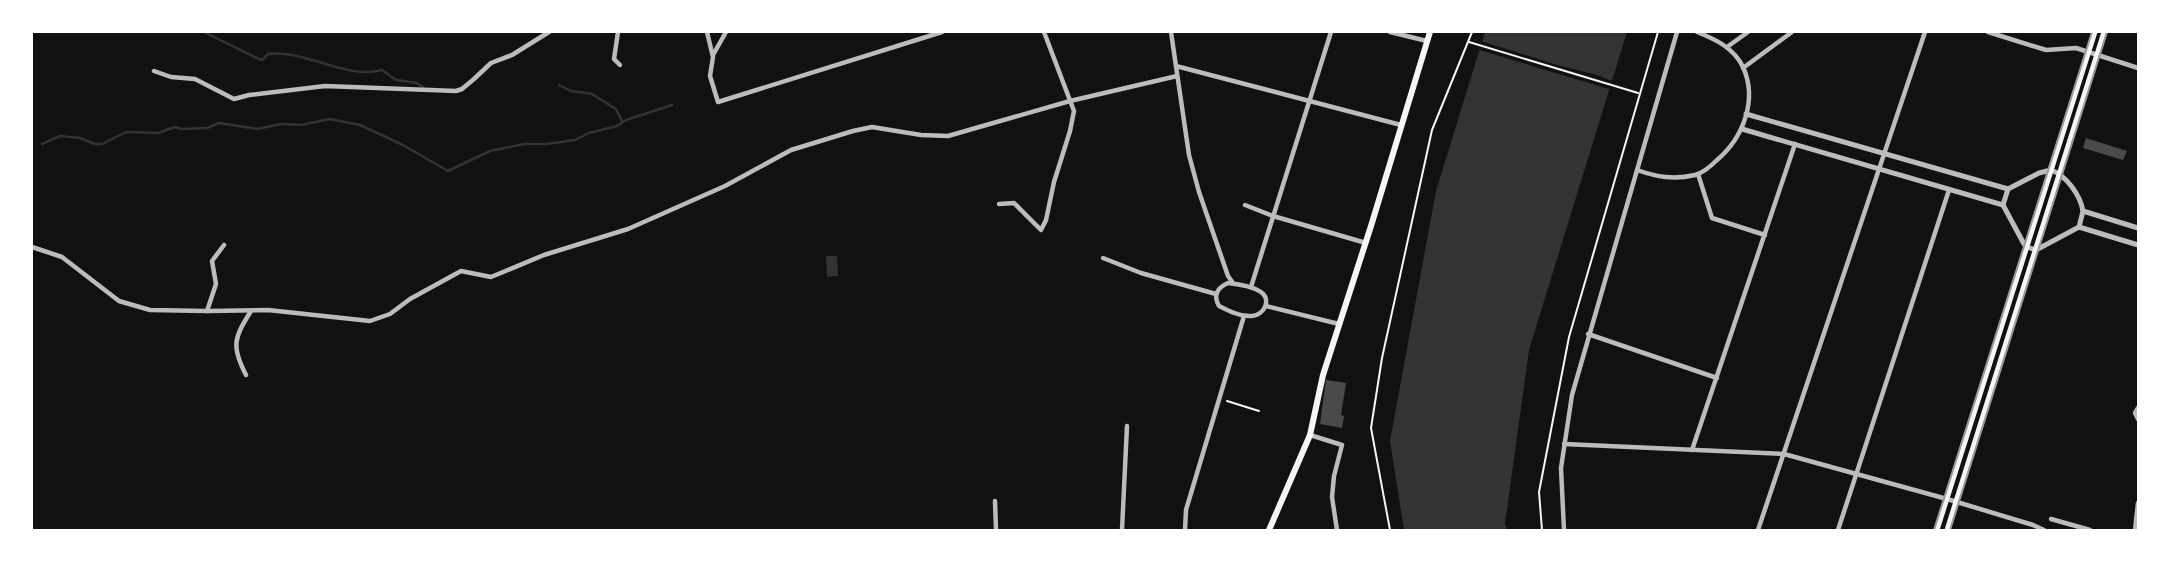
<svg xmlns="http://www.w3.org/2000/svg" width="2170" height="562" viewBox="0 0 2170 562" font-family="'DM Sans',sans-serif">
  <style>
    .water { fill: #333 }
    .pier { fill: #111 }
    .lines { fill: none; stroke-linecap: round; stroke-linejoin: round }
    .stream { stroke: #333; stroke-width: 2.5 }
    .building { fill: #4a4a4a }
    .path { stroke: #f5f5f5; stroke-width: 2 }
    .minor { stroke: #bcbcbc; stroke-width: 4.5 }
    .tertiary { stroke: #bcbcbc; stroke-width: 5 }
    .secondary { stroke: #f5f5f5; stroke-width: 5 }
    .primary { stroke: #f5f5f5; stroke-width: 6 }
    .tram { stroke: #9a9a9a; stroke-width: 2 }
  </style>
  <rect width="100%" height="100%" fill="#111"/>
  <!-- water -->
  <g class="water">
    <path d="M1485,32H1627L1529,350L1505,524L1507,530H1404L1390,441L1436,191Z"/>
    <path d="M826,256H837L838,276L827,277Z"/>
  </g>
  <!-- pier -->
  <path class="pier" d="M1478,40L1554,64L1597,75L1615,82L1612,90L1476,49Z"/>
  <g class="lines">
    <!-- stream -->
    <g class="stream">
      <path d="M204,32L259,59L262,60L268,54C305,49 346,80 382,70L396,80L417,83L423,87"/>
      <path d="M559,85L571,91L592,94L616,109L622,121"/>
      <path d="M42,144L60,136L80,138L95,144H102L126,132L158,133L175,127L181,129L207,128L219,123L257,129L281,124L301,125L330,119L360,125L401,144L448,171L490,151L524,144H547L575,140L589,133L617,126L626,120L672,105"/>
    </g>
  </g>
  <!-- building -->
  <g class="building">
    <path d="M2086,138L2127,151L2123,160L2083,148Z"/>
    <path d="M1326,380L1346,383L1341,415L1344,416L1342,428L1320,424Z"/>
  </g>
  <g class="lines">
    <!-- path -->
    <g class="path">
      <path d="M1469,42L1638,93"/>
      <path d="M1227,401L1259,411"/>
      <path d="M1390,530L1371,428L1382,358L1432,130L1472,32"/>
      <path d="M1542,530L1539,492L1569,337L1658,32"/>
    </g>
    <!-- minor -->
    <g class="minor">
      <path d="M618,32L614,59L620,65"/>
      <path d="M707,32L713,57L710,76L718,102L942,32"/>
      <path d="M1171,32L1189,155L1199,192L1228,276L1233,283"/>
      <path d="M1390,32L1427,41"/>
      <path d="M1988,32L2046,50L2076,48L2138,68"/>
      <path d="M1727,47L1748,32"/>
      <path d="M713,55L726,32"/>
      <path d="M1176,66L1401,125"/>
      <path d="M1743,68L1792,32"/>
      <path d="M154,71L171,77L195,79L234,99L249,95L325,86L456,91L462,89L474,79L491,63L512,55L549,32"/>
      <path d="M1637,170C1657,177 1674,180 1695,175C1703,173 1711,166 1717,160C1743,138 1758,100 1743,67C1734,48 1715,39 1697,32"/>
      <path d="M1698,174L1712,218L1765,235"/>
      <path d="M999,204L1014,203L1041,230L1046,220L1054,182L1070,131L1074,111L1044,32"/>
      <path d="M1245,205L1273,216L1366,243"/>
      <path d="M32,247L62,257L119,301L150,310L207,311L268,310L370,321L390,314L410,299L461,271L491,277L544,255L628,229L725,186L791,150L853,131L872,127L921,135L948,136L1070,101L1177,76"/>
      <path d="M1103,258L1141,273L1216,294"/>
      <path d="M1228,283C1238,284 1252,286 1261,292C1272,300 1264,315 1252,316C1241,317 1229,311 1219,306C1213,295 1217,288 1228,283Z"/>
      <path d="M1251,287L1331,32"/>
      <path d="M1266,306L1339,324"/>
      <path d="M207,311L216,284L212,261L224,245"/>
      <path d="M1588,334L1717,378"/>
      <path d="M246,375C231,346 234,338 251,311"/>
      <path d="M2138,408L2135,413L2138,419"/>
      <path d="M1310,435L1342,445L1334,476L1332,497L1337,530"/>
      <path d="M1564,444L1784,454L1947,499L2033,525L2044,530"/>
      <path d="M1692,450L1795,144"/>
      <path d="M995,501L996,530"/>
      <path d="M2051,519L2090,530"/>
      <path d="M1122,530L1127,426"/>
      <path d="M1185,530L1186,510L1244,316"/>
      <path d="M1564,530L1561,468L1572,395L1677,32"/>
      <path d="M1758,530L1925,32"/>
      <path d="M1838,530L1949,190"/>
      <path d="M2135,530L2138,503"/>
    </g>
    <!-- tertiary -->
    <g class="tertiary">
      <path d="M1746,114L2008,189"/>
      <path d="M1742,129L2003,205"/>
      <path d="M2051,170C2067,176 2080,195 2083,211L2079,227L2036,250L2027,247L2024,244L2003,205L2008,189L2039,173Z"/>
      <path d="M2083,211L2138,228"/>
      <path d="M2079,227L2138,245"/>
    </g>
    <!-- secondary -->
    <g class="secondary">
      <path d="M1937,530L2095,32"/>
      <path d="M1947,530L2104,32"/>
    </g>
    <!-- primary -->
    <path class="primary" d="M1269,530L1310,435L1323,375L1371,226L1430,32"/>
    <!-- tram -->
    <g class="tram">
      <path d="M1934,530L2092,32"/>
      <path d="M1950,530L2107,32"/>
    </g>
  </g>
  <!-- border -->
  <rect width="2170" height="562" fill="none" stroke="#ffffff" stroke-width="66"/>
</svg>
